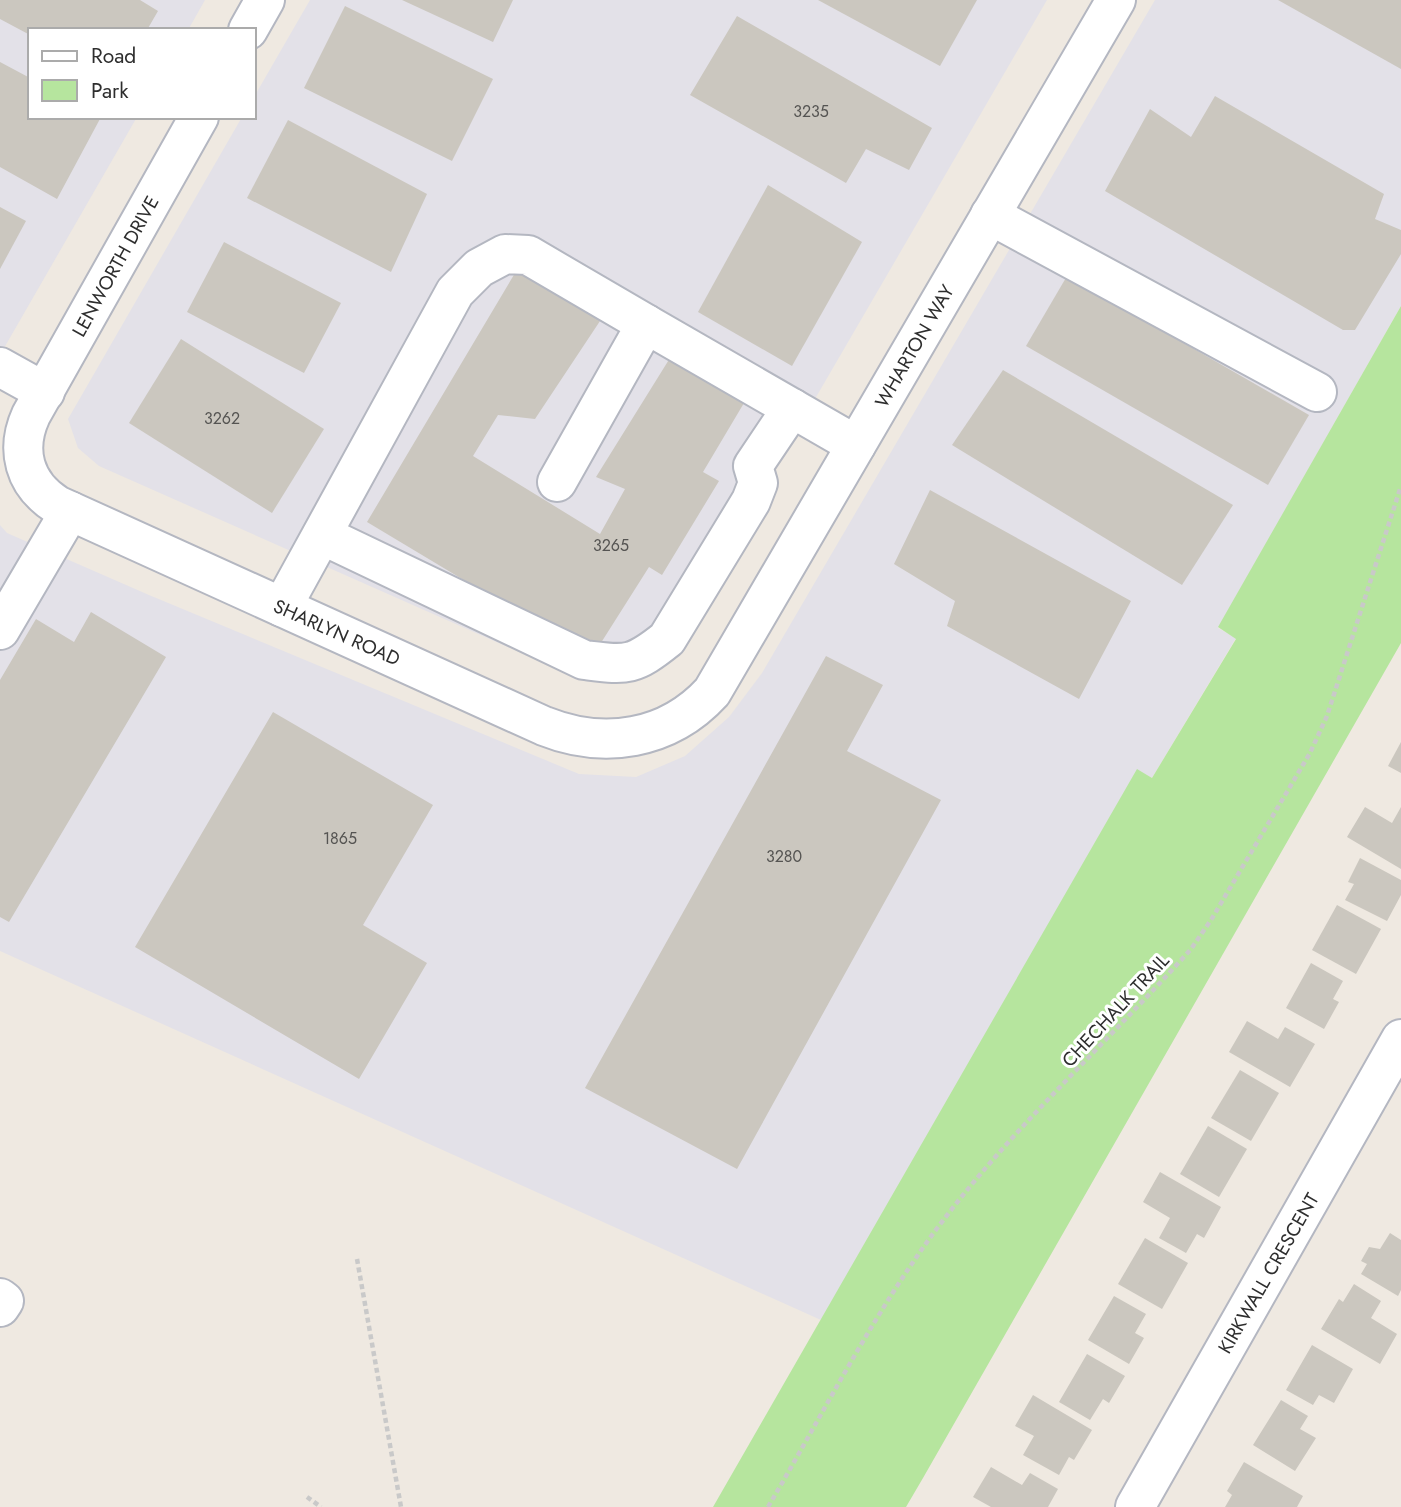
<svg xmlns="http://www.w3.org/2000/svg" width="1401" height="1507" viewBox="0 0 1401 1507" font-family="Jost,sans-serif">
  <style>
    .industrial { fill: #e3e1e8 }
    .green { fill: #b6e59e }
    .building { fill: #cbc7bf }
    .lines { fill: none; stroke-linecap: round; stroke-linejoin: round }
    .minor-casing { stroke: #b4b7c1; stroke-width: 42 }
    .path { stroke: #c9c9c9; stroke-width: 4.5; stroke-dasharray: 5 3.5; stroke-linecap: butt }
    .minor { stroke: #fff; stroke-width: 38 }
    .labels { text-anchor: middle; stroke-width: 6; stroke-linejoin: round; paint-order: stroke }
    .number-label { font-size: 16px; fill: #555452 }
    .street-label { font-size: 19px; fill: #2e2e2e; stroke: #fff }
  </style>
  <rect width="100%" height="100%" fill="#efe9e1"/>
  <!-- industrial -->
  <g class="industrial">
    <path d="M0,0H205L188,30H30V117H137L0,355Z"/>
    <path d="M310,0H1047L666,655L633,675H571L99,466L78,448L68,419L242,117H254V97Z"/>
    <path d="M1155,0H1401V306L1218,628L1236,638L1152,778L1137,770L821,1320L0,951V525L7,533L149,595L579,774L636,777L685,756L729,717L762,673Z"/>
  </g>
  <!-- green -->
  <path class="green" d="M1401,306V643L923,1478L906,1507H713L1137,769L1152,778L1236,639L1218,627Z"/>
  <!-- building -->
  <g class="building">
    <path d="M0,0H140L158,11L147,30H30V35L0,19Z"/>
    <path d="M402,0H513L493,42Z"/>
    <path d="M818,0H977L940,66Z"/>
    <path d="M1278,0H1401V69Z"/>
    <path d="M345,6L493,79L452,161L304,88Z"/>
    <path d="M737,16L932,128L909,170L866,149L846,183L690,95Z"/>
    <path d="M0,62L30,78V117H101L57,199L0,167Z"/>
    <path d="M1215,96L1384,194L1375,219L1401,230V254L1355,330H1343L1105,191L1150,109L1191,137Z"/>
    <path d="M288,120L427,194L391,272L247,198Z"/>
    <path d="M768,185L862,242L792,366L698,312Z"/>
    <path d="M0,207L26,221L0,269Z"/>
    <path d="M224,242L341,303L304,373L187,312Z"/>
    <path d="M518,268L600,321L535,419L498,415L473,456L600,534L625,489L596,477L670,358L744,403L703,472L719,481L662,575L649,567L592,657L367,522Z"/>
    <path d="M1067,276L1309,415L1268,485L1026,346Z"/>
    <path d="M181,339L324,429L272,513L129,423Z"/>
    <path d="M1003,370L1233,505L1182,585L952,445Z"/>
    <path d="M930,490L1131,601L1079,699L947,626L955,601L894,564Z"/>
    <path d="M91,612L166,657L9,922L0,917V680L36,619L74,642Z"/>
    <path d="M826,656L883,685L847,751L941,800L737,1169L585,1088Z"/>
    <path d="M273,712L433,805L363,925L427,963L359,1079L135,947Z"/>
    <path d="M1401,742V773L1388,766Z"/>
    <path d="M1365,807L1392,823L1401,807V869L1347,837Z"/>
    <path d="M1360,858L1401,880V895L1387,921L1345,900L1354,884L1348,882Z"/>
    <path d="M1337,905L1381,929L1356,974L1312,950Z"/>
    <path d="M1311,963L1343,981L1333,999L1339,1002L1324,1029L1286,1008Z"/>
    <path d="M1247,1021L1278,1039L1285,1027L1315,1044L1290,1087L1229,1052Z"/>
    <path d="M1240,1070L1279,1093L1251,1141L1211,1118Z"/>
    <path d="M1208,1126L1247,1149L1219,1197L1180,1174Z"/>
    <path d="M1160,1172L1221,1207L1204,1238L1197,1234L1186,1253L1159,1238L1170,1218L1143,1202Z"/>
    <path d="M1390,1233L1401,1240V1290L1398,1296L1361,1274L1367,1264L1361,1261L1369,1247L1380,1249Z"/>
    <path d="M1145,1238L1188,1263L1162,1309L1118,1284Z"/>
    <path d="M1354,1284L1381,1301L1371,1318L1397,1334L1380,1364L1321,1329L1339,1299L1343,1302Z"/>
    <path d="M1114,1296L1146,1314L1135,1333L1144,1338L1129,1364L1088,1340Z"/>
    <path d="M1312,1345L1353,1369L1334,1403L1319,1395L1313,1405L1286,1390Z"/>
    <path d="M1087,1354L1125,1376L1109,1403L1103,1399L1090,1420L1059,1402Z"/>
    <path d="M1033,1395L1092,1430L1074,1460L1069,1457L1059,1475L1023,1455L1034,1436L1015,1426Z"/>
    <path d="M1281,1400L1308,1416L1300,1429L1316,1438L1295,1471L1253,1445Z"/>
    <path d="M1244,1462L1303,1496L1297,1507H1225L1232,1495L1227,1491Z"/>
    <path d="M991,1467L1022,1485L1030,1473L1058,1489L1048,1507H991L973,1497Z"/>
  </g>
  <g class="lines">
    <defs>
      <g id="minor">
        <path d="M248,30L265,0"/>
        <path d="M199,117L31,415C15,450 24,484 57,505L544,726C604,750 668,740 712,692L1116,0"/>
        <path d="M990,215L1317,392"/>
        <path d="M646,324L856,445"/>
        <path d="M0,367L45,392"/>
        <path d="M322,535L584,660C627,665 632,667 667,639L751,501L758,483L753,466L792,408"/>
        <path d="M282,607L455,292L479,268L505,254L528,255L646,324L557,482"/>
        <path d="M0,630L70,511"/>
        <path d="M0,1298L4,1301L0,1307"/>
        <path d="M1135,1507L1401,1039"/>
      </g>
    </defs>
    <!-- minor casing -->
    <use href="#minor" class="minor-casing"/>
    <!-- path -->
    <g class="path">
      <path d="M357,1259L401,1507"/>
      <path d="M307,1497L321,1507"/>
      <path d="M768,1507C823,1414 873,1314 938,1227C1013,1127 1108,1042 1191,949L1211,920L1310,753L1327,716L1401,486"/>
    </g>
    <!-- minor -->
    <use href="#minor" class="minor"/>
  </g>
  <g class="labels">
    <!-- number labels -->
    <g class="number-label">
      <text x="811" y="117">3235</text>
      <text x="222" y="424">3262</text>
      <text x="611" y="551">3265</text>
      <text x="340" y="844">1865</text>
      <text x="784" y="862">3280</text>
    </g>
    <!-- street labels -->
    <g class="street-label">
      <text transform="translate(115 266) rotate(-61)" y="7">LENWORTH DRIVE</text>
      <text transform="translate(914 346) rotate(-60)" y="7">WHARTON WAY</text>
      <text transform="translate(337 632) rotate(24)" y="7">SHARLYN ROAD</text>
      <text transform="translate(1115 1010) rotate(-47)" y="7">CHECHALK TRAIL</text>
      <text transform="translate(1268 1273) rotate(-60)" y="7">KIRKWALL CRESCENT</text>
    </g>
  </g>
  <!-- legend -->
  <rect x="28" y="28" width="228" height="91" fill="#ffffff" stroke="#ababab" stroke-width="2"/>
  <rect x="42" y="51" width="35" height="10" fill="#ffffff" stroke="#ababab" stroke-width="2"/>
  <text x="91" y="63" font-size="21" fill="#2e2e2e">Road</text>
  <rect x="42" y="80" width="35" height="21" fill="#b6e59e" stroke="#ababab" stroke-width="2"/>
  <text x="91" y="98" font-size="21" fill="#2e2e2e">Park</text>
</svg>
